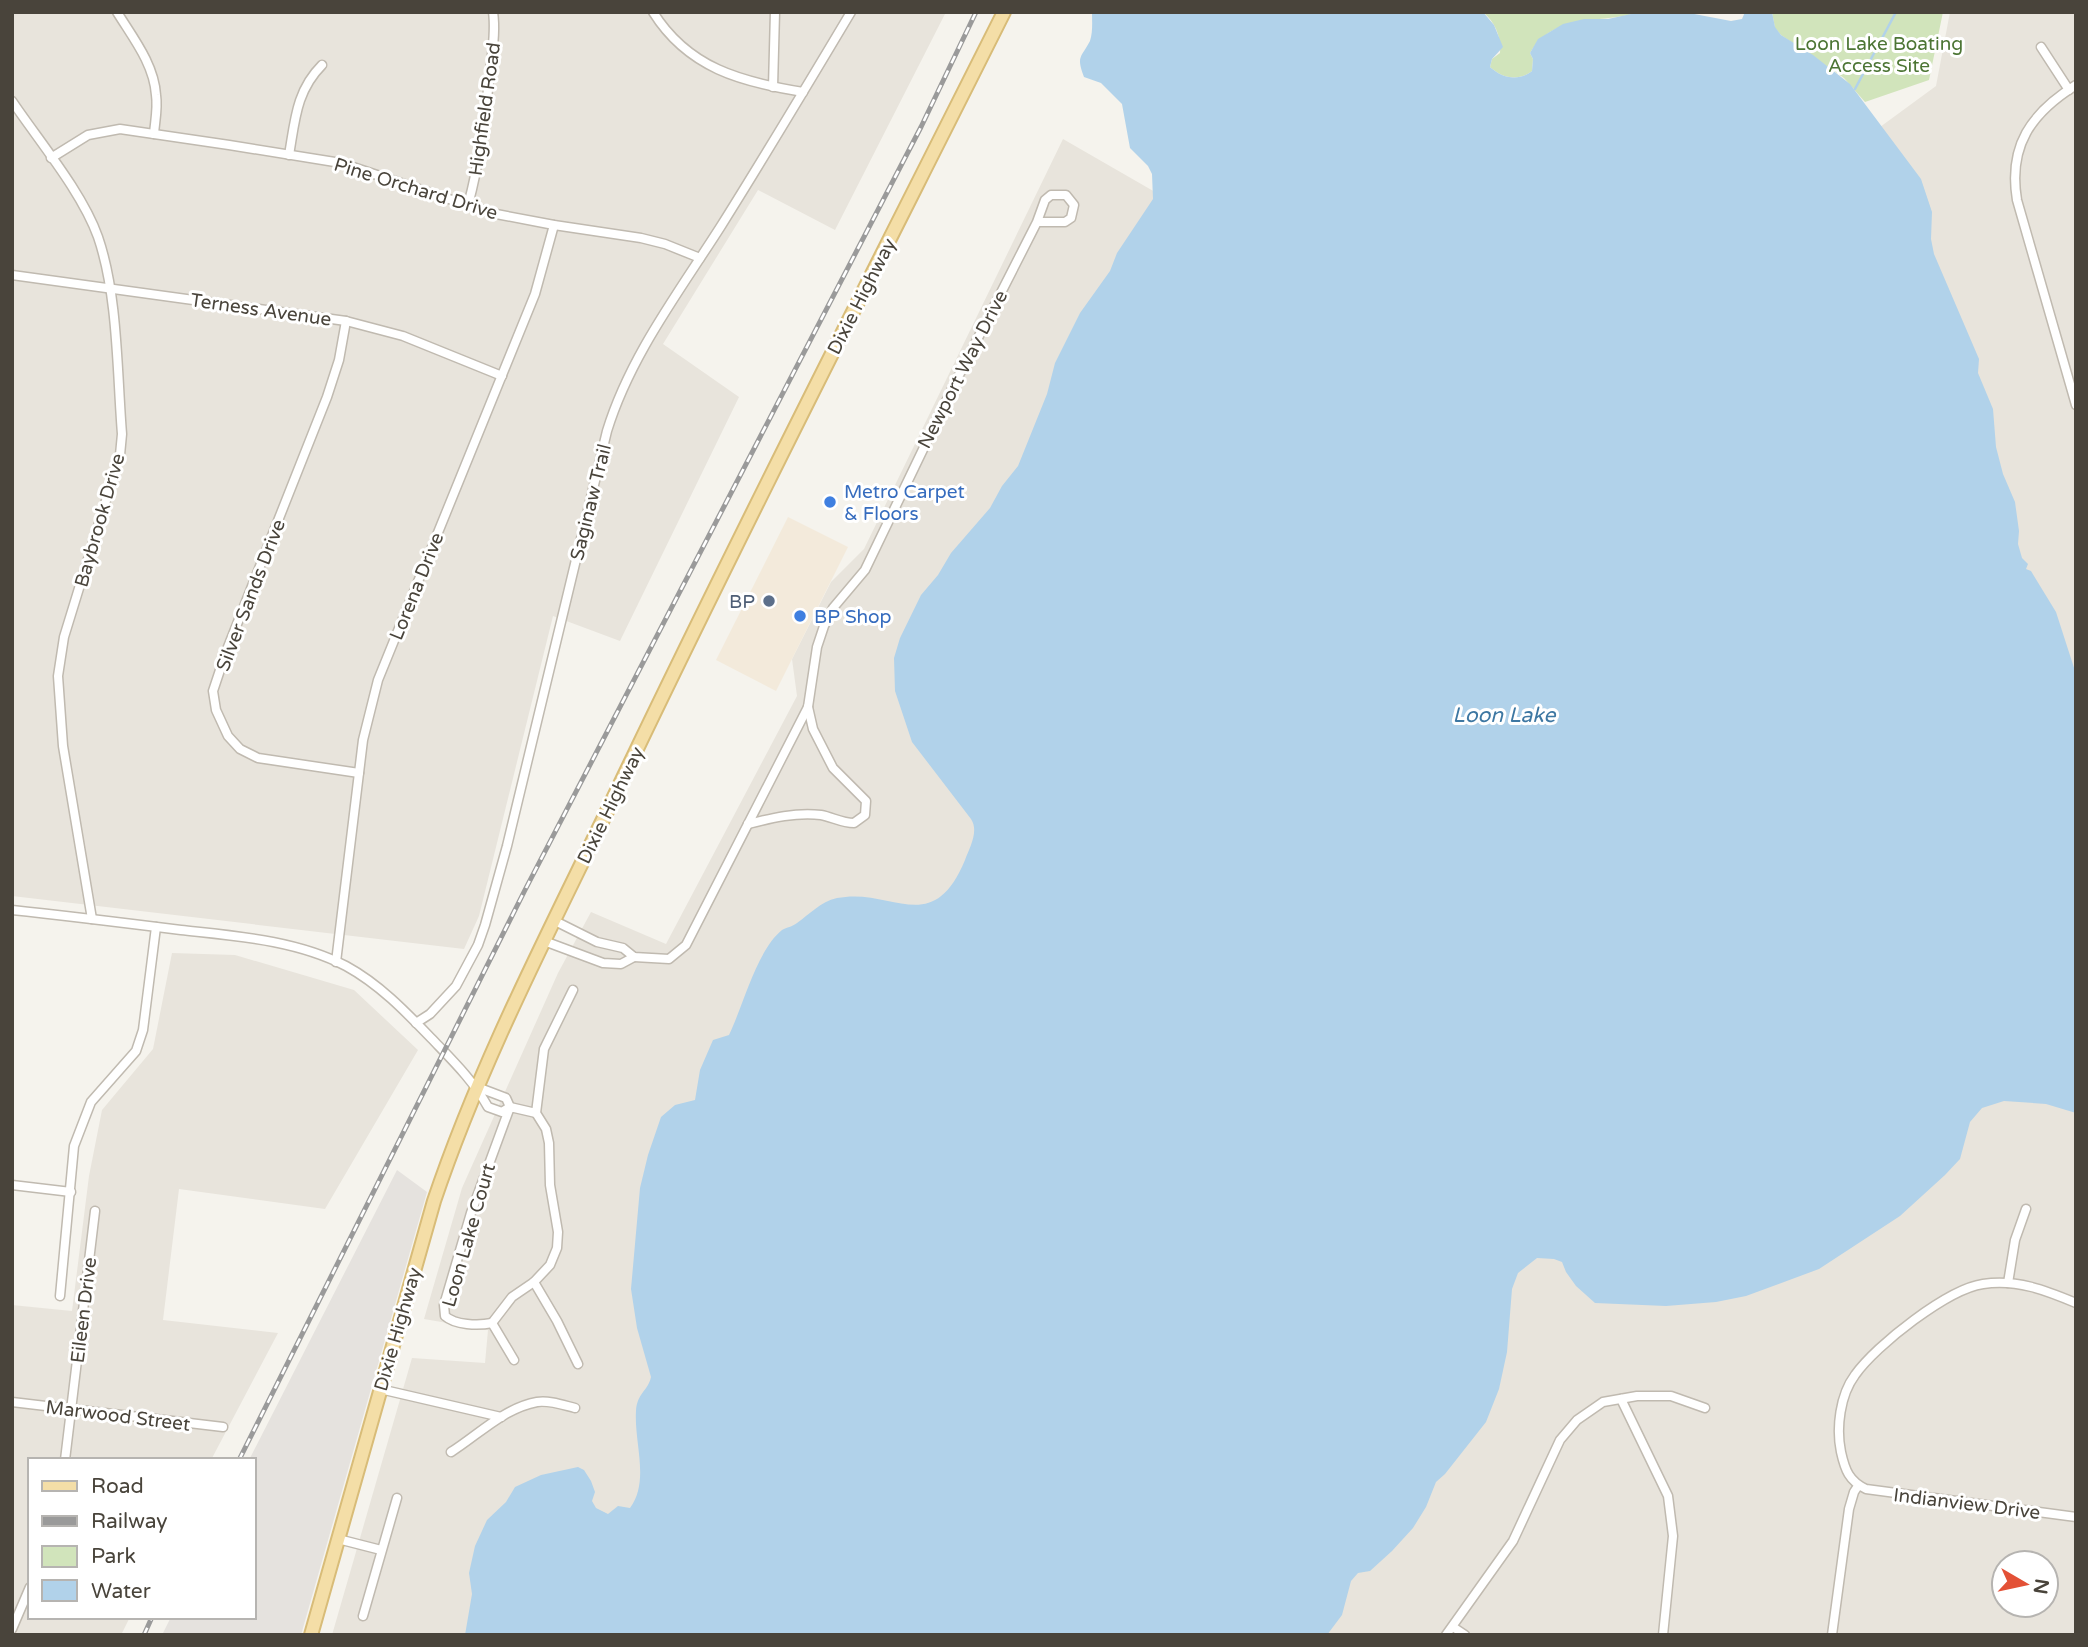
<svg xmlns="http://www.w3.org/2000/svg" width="2088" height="1647" viewBox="0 0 2088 1647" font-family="'Varela Round',sans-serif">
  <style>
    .residential { fill: #e8e4dc; fill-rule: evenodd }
    .commercial { fill: #f3eadb }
    .industrial { fill: #e5e2de }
    .green { fill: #d1e4bb }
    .water { fill: #b1d2ea }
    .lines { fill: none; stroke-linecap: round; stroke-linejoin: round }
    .stream { stroke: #b1d2ea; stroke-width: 2.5 }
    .street-casing { stroke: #c0bab0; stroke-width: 11 }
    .primary-casing { stroke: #d8bc78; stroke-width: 16 }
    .street { stroke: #fff; stroke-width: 8 }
    .primary { stroke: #f4dea7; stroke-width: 12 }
    .rail-casing { stroke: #9a9a9a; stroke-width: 5 }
    .rail { stroke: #fff; stroke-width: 2.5; stroke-dasharray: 8; stroke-linecap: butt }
    .shop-dot { fill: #3f7fe0; stroke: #fff; stroke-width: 2.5 }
    .service-dot { fill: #5c6f8a; stroke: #fff; stroke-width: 2.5 }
    .labels { text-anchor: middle; stroke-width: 6; stroke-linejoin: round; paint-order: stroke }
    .park-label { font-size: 19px; fill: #4c7534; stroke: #fff }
    .street-label { font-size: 19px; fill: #49443b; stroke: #fff }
    .shop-label { font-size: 19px; fill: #366cbe; stroke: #fff; text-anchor: start }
    .service-label { font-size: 19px; fill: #4e5e75; stroke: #fff; text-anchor: end }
    .water-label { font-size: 21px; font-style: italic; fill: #3d77a2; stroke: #fff }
  </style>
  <rect width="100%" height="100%" fill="#f5f3ed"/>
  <!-- residential -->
  <g class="residential">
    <path d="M12,12H946L835,230L758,190L663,344L739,397L620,641L553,616L479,916L464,949L12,896Z"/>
    <path d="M1950,12H2076V744L1805,182L1936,86Z"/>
    <path d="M1063,139L1195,215L992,1020L681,1500L542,1635H332L412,1358L485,1363L488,1330L424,1319L462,1188L558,973L591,912L666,944L797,696L792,659L831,582L864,549Z"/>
    <path d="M172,953L235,955L354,990L418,1050L325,1209L179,1189L163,1320L278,1333L211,1460H30V1617H130L121,1635H12V1305L72,1311L89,1176L102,1110L153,1049Z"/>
    <path d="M2076,1050V1635H1117L1343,1186ZM2004,1563H2046V1605H2004Z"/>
  </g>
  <!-- commercial -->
  <path class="commercial" d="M788,517L848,547L776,691L716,660Z"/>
  <!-- industrial -->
  <path class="industrial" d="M397,1170L427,1192L301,1635H162L171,1617H254V1460H249Z"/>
  <!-- green -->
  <g class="green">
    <path d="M1483,12H1640C1599,25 1556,11 1530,53L1533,59L1532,71C1518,82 1502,78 1490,67L1492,59L1500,53C1501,37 1496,23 1483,12Z"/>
    <path d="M1772,12H1943L1929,80L1865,102L1844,78L1781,35L1775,28Z"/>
  </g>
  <!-- water -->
  <path class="water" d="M1092,12H1483L1494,25L1503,47L1492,59L1490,67C1502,78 1518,82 1532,71L1533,59L1530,53L1538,39L1563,24L1584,19H1608L1640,12L1689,13L1731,21L1742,19L1745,12H1772L1775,27L1781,35L1813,55L1850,84L1921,179L1932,212L1931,239L1934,254L1979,359L1978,373L1993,409L1996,447L2003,474L2015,502L2019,531L2018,544L2022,558L2028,564L2026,569L2031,571L2056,612L2076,674V1113L2046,1104L2019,1102L2004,1101L1982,1108L1970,1122L1960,1159L1945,1175L1900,1216L1819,1269L1746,1296L1716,1302L1666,1306L1595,1303L1576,1286L1566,1272L1562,1262L1554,1259L1537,1258L1518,1273L1512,1289L1507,1352L1499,1389L1486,1422L1445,1474L1436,1482L1426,1507L1413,1528L1392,1551L1370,1571L1358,1573L1351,1581L1342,1615L1327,1635H465L472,1594L469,1573L475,1546L487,1520L506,1502L515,1487L541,1475L578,1467L584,1470L591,1481L595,1492L592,1501L596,1508L608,1514L618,1506L630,1508C650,1481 634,1443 636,1411C637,1393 648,1391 651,1377L637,1328L631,1289L640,1188L648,1155L661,1117L675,1105L695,1100L700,1070L713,1040L729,1035C743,1006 757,950 782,930C787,927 792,927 797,923C810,914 820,902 837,898C893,887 932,939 965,860C970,847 979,831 971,819L912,742L895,691L894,658L900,638L921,595L938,575L951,553L990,508L1002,486L1018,466L1047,394L1055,363L1080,313L1110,271L1117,253L1153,199L1152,174L1148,166L1130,148L1122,104L1101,83L1084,77C1076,56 1081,58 1090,41C1093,32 1092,21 1092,12Z"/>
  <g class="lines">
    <!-- stream -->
    <path class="stream" d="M1855,89L1896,12"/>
    <defs>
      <g id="street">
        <path d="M117,12C133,38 154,64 156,95C158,108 155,121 154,134"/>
        <path d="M653,12C688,68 741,82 803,92"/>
        <path d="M2041,47L2069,90"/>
        <path d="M2076,85C2031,113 2008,146 2017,200L2076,405"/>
        <path d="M773,87L775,12"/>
        <path d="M12,101C39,141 82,192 98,237C118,295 117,372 122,434L120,455L64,637L58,676L63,746L92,919"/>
        <path d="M289,155C295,121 296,91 322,65"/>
        <path d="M51,158L88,135L120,129L229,145L341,163L491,213L554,225L641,238L665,244L700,258"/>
        <path d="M468,205C480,161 485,117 490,72C492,52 496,32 493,12"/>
        <path d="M12,275L346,321L403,336L502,376"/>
        <path d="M346,321L339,360L327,397L226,652L213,691L216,710L228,736L240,749L258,758L359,773"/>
        <path d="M748,824C772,818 796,812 821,815C832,817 842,823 854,823L865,815L866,801L833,768L813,729L808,707"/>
        <path d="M12,910C69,916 125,923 181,930C236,936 296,940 346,966C379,984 405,1011 431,1038C452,1060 473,1080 488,1107L502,1112L510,1107L506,1098L477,1087"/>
        <path d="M555,921L597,942L623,948L634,957L669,959L686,945L808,707L817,647L824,626L833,608L865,570L954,385L1037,222H1065L1071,218L1074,205L1066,195H1051L1045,200L1037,222"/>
        <path d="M544,941L603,963L621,964L634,957"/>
        <path d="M336,962L363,740L378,680L535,294L554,225"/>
        <path d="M416,1023L430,1014L456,986L478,945L485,925L507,846L607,431C630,356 679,292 721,226C765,156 808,84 851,12"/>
        <path d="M12,1185L71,1192"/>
        <path d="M534,1282L557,1321L578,1364"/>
        <path d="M2008,1283L2015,1240L2026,1209"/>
        <path d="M60,1296L74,1146L91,1102L136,1051L143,1030L156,927"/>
        <path d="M2076,1303C2045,1290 2017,1279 1983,1284C1948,1289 1876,1345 1855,1375C1840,1395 1836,1428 1841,1452C1845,1470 1849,1481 1866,1489L2076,1517"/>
        <path d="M492,1323L512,1297L534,1282L550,1265L557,1248L558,1232L550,1185L549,1143L546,1129L536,1113L544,1049L573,990"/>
        <path d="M492,1323C478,1326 455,1325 445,1316L444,1305L471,1213L510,1107L536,1113"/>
        <path d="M492,1323L514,1360"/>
        <path d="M380,1389L501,1417"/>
        <path d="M1621,1399L1668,1496L1673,1536L1663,1635"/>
        <path d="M12,1402L223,1427"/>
        <path d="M451,1452C478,1435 504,1408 537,1402C549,1400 563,1405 575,1408"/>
        <path d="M65,1460L95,1211"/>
        <path d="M338,1539L381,1550"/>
        <path d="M363,1616L397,1498"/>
        <path d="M1453,1627L1465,1635"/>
        <path d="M12,1629L30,1587"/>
        <path d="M1446,1635L1513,1541L1560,1440L1577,1420L1603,1402L1637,1396H1671L1705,1408"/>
        <path d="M1832,1635L1849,1509L1854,1492L1858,1486"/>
      </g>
      <path id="primary" d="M311,1635L434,1201C484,1053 556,919 623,778C746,521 876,267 1004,12"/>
    </defs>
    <!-- street casing -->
    <use href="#street" class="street-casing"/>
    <!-- primary casing -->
    <use href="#primary" class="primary-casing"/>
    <!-- street -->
    <use href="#street" class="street"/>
    <!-- primary -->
    <use href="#primary" class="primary"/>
    <defs>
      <g id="rail">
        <path d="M239,1460L525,890L921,127L976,12"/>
        <path d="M144,1635L152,1617"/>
      </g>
    </defs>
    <!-- rail casing -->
    <use href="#rail" class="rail-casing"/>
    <!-- rail -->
    <use href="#rail" class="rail"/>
  </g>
  <!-- markers -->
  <g class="shop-dot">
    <circle cx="830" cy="502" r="7"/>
    <circle cx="800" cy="616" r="7"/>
  </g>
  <circle class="service-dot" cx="769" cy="601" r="7"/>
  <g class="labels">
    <!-- park labels -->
    <g class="park-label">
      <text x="1879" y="50">Loon Lake Boating<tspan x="1879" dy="22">Access Site</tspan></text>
    </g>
    <!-- street labels -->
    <g class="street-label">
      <text transform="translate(484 109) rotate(-82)" y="7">Highfield Road</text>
      <text transform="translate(416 188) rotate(17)" y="7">Pine Orchard Drive</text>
      <text transform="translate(861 296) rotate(-63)" y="7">Dixie Highway</text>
      <text transform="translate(261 309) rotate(8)" y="7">Terness Avenue</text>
      <text transform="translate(962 369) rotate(-63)" y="7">Newport Way Drive</text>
      <text transform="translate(590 502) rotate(-76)" y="7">Saginaw Trail</text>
      <text transform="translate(99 520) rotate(-74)" y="7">Baybrook Drive</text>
      <text transform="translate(416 586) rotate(-68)" y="7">Lorena Drive</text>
      <text transform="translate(250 595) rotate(-69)" y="7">Silver Sands Drive</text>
      <text transform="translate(610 805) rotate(-64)" y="7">Dixie Highway</text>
      <text transform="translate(468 1235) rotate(-74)" y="7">Loon Lake Court</text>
      <text transform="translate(83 1310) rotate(-83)" y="7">Eileen Drive</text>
      <text transform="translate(397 1329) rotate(-74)" y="7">Dixie Highway</text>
      <text transform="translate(118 1415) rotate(7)" y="7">Marwood Street</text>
      <text transform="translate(1967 1503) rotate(7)" y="7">Indianview Drive</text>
    </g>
    <!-- shop labels -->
    <g class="shop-label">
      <text x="844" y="498">Metro Carpet<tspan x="844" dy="22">&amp; Floors</tspan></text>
      <text x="814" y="623">BP Shop</text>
    </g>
    <!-- service labels -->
    <g class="service-label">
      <text x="755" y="608">BP</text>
    </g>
    <!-- water labels -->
    <g class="water-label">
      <text x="1504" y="722">Loon Lake</text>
    </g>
  </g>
  <!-- border -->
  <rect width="2088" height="1647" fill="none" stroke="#49443b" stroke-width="28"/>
  <!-- legend -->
  <rect x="28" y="1458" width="228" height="161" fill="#ffffff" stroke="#b6b4b1" stroke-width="2"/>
  <rect x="42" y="1481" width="35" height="10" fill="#f4dea7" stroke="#b6b4b1" stroke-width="2"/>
  <text x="91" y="1493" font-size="21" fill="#49443b">Road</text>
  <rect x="42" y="1516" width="35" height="10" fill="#9a9a9a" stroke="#b6b4b1" stroke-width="2"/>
  <text x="91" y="1528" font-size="21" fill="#49443b">Railway</text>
  <rect x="42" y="1546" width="35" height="21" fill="#d1e4bb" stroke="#b6b4b1" stroke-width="2"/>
  <text x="91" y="1563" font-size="21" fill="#49443b">Park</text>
  <rect x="42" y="1580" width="35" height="21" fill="#b1d2ea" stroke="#b6b4b1" stroke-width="2"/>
  <text x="91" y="1598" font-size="21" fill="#49443b">Water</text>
  <!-- north arrow -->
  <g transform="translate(2025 1584) rotate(99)"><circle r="33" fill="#ffffff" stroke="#b6b4b1" stroke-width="2"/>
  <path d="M0-5L12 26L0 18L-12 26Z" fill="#e35136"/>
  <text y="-10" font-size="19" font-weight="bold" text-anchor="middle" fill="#49443b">N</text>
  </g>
</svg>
